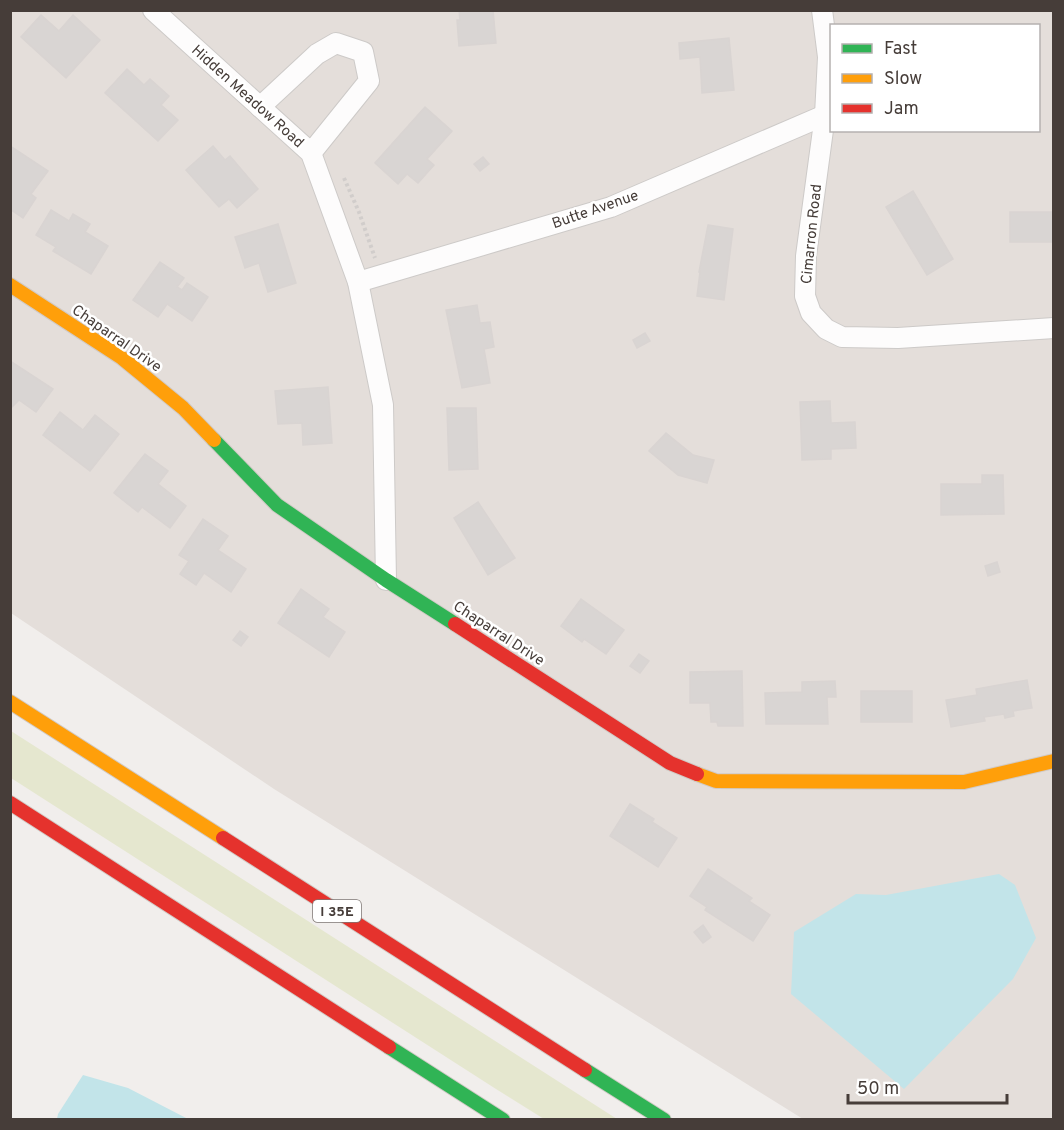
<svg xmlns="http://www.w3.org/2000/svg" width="1064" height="1130" viewBox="0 0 1064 1130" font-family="Overpass,sans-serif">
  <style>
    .residential { fill: #e4deda; fill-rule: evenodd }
    .green { fill: #e5e7cf }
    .water { fill: #c2e4e9 }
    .building { fill: #d9d5d3; stroke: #d9d4d2; stroke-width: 1.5 }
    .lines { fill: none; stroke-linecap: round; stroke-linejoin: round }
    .street-casing { stroke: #cdcac8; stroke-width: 22 }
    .fast-casing { stroke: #d1cac5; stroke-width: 16 }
    .slow-casing { stroke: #d1cac5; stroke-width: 16 }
    .jam-casing { stroke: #d1cac5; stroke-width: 16 }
    .path { stroke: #d1cdcb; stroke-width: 4; stroke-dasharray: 3 3; stroke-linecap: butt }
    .street { stroke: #fdfcfc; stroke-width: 20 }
    .fast { stroke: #30b455; stroke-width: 14 }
    .slow { stroke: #ff9f0a; stroke-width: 14 }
    .jam { stroke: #e5322d; stroke-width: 14 }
    .labels { text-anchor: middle; stroke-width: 5; stroke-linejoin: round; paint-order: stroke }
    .shield { fill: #fff; stroke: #7e7774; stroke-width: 1.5 }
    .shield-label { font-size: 14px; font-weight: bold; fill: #463d39 }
    .street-label { font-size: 15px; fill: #463d39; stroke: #fff }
  </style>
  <rect width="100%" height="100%" fill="#f1eeec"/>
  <!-- residential -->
  <path class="residential" d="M10,11H1053V1119H803L274,789L11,613ZM832,26H1038V130H832Z"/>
  <!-- green -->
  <path class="green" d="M11,731L617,1119H544L496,1089L11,778Z"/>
  <!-- water -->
  <g class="water">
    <path d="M999,874L1015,885L1036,938L1013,979L904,1089L791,994L794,932L856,894L886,895Z"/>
    <path d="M83,1075L128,1088L188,1119H57L58,1114Z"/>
  </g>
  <!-- building -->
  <g class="building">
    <path d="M459,10H493L496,43L459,46L457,20H460Z"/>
    <path d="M41,15L59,31L73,15L100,40L66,78L21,37Z"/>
    <path d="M729,38L734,90L702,93L700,57L680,59L679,43Z"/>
    <path d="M127,69L144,85L150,79L169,96L161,105L178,120L158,141L105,93Z"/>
    <path d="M425,107L452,131L427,159L434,165L418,183L407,174L398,184L375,163Z"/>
    <path d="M10,146L48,171L31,194L36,198L23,218L10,209Z"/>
    <path d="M213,146L225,160L230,156L258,189L237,208L229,199L219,207L186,170Z"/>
    <path d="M483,157L489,164L480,171L474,164Z"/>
    <path d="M913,191L953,259L927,275L886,207Z"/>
    <path d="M51,210L69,221L73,214L90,224L85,232L108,246L91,274L53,251L56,247L36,235Z"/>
    <rect x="1010" y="212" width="44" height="30"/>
    <path d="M278,224L296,283L268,292L259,263L245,268L235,237Z"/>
    <path d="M708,225L733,229L724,300L697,296L700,272H699Z"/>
    <path d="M160,262L184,278L177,287L182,290L187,283L208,297L192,321L167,304L158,317L133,300Z"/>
    <path d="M477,305L480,323L490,322L494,347L484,349L490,383L462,388L446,310Z"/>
    <path d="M645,333L650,341L637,348L633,340Z"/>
    <path d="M10,361L53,389L36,412L19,400L10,409Z"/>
    <path d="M328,387L332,443L303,445L302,423L278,424L275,391Z"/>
    <path d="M830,401L831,423L855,422L856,448L831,449V459L802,460L800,402Z"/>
    <path d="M447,408H476L478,469L449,470Z"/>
    <path d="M60,412L83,430L95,415L119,434L90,471L43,435Z"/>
    <path d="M666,433L693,455L714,460L707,483L678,475L649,451Z"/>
    <path d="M145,454L168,471L158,484L186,506L170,528L142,507L138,512L114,493Z"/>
    <path d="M982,475H1003L1004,514L941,515V484H982Z"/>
    <path d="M478,502L515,558L488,575L454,518Z"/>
    <path d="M203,519L228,536L218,550L246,569L231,592L204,573L196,585L180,574L189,561L179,555Z"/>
    <path d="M997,562L1000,572L988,576L985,566Z"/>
    <path d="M301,589L329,609L323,617L345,632L329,657L278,623Z"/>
    <path d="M581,599L624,630L606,654L584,639L582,642L561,626Z"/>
    <path d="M240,631L248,637L241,646L233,640Z"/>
    <path d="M639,654L649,661L640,673L630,666Z"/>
    <path d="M742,671L743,726H718L717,722H711L710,703H690V672Z"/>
    <path d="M1027,680L1032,708L1013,711L1014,716L1005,718L1004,714L984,717L985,721L951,727L946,700L977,695L976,689Z"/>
    <path d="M835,681L836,697H827L828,724H766L765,693L802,692V682Z"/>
    <rect x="861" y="691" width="51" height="31"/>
    <path d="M630,804L654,819L652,822L677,838L658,867L610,836Z"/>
    <path d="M708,869L752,898L749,901L770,915L753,941L705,910L707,907L690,896Z"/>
    <path d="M703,925L711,937L703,943L694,932Z"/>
  </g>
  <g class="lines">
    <defs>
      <g id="street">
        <path d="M153,10L311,153L358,282L383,405L386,580"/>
        <path d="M822,10L828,57L825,115L806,256L805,296L811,313L826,329L842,337L898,338L1054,328"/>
        <path d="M260,107L317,54L336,43L363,52L369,81L311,153"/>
        <path d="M358,282L611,207L825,115"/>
      </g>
      <g id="fast">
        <path d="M214,440L277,505L386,580L455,624"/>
        <path d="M389,1047L503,1120"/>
        <path d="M585,1070L664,1120"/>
      </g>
      <g id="slow">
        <path d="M10,285L122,358L183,408L214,440"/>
        <path d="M10,702L223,838"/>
        <path d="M697,774L716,781L964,782L1054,761"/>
      </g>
      <g id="jam">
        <path d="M455,624L670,763L697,774"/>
        <path d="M10,803L389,1047"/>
        <path d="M223,838L585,1070"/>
      </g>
    </defs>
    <!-- street casing -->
    <use href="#street" class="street-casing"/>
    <!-- fast casing -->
    <use href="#fast" class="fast-casing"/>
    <!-- slow casing -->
    <use href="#slow" class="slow-casing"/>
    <!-- jam casing -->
    <use href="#jam" class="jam-casing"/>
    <!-- path -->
    <path class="path" d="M344,178L359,212L375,258"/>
    <!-- street -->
    <use href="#street" class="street"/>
    <!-- fast -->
    <use href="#fast" class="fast"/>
    <!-- slow -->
    <use href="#slow" class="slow"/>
    <!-- jam -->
    <use href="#jam" class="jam"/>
  </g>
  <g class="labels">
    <!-- shield labels -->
    <rect class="shield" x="313" y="900" width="48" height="22" rx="4.5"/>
    <g class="shield-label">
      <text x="337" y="916">I 35E</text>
    </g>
    <!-- street labels -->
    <g class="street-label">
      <text transform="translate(248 96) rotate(42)" y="5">Hidden Meadow Road</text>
      <text transform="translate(595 209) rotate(-19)" y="5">Butte Avenue</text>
      <text transform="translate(811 234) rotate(-84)" y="5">Cimarron Road</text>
      <text transform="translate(117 338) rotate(35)" y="5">Chaparral Drive</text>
      <text transform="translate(499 633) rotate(33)" y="5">Chaparral Drive</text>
    </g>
  </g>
  <!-- border -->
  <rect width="1064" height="1130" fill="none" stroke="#463d39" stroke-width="24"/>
  <!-- legend -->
  <rect x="830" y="24" width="210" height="108" fill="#ffffff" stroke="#b5b1b0" stroke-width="1.5"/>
  <rect x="842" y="44" width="30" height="9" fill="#30b455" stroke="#b5b1b0" stroke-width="1.5"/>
  <text x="884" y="54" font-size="18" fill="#463d39">Fast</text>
  <rect x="842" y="74" width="30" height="9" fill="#ff9f0a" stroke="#b5b1b0" stroke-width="1.5"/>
  <text x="884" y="84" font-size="18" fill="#463d39">Slow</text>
  <rect x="842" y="104" width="30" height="9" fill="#e5322d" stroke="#b5b1b0" stroke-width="1.5"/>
  <text x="884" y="114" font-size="18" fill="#463d39">Jam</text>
  <!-- scale -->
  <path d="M848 1094v9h159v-9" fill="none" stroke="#463d39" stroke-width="3"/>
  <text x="857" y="1094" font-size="18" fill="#463d39" stroke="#ffffff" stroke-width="4.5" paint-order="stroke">50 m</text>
</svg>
